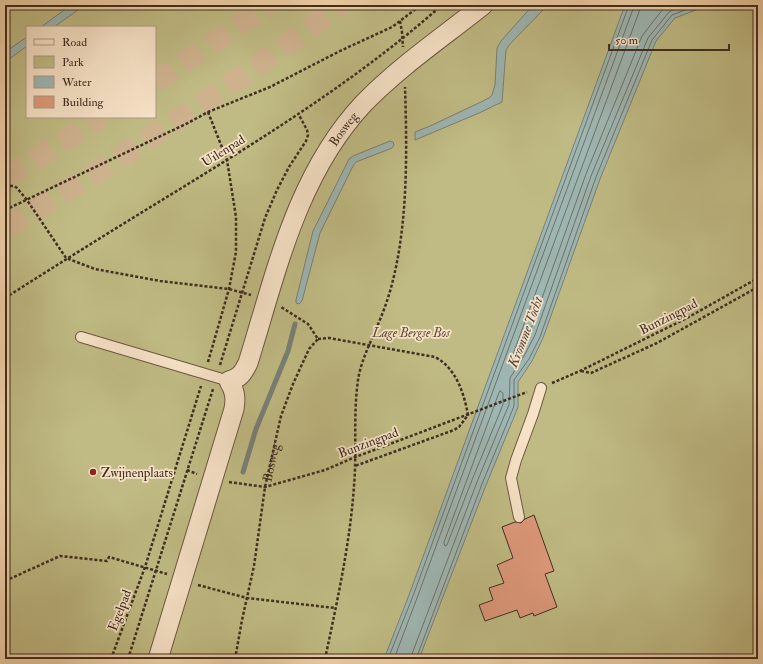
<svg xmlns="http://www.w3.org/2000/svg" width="763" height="664" viewBox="0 0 763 664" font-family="'IM FELL Double Pica',serif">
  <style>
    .green { fill: #c0bb84; stroke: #807452; fill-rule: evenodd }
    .water { fill: #9eb6b2; stroke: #788078 }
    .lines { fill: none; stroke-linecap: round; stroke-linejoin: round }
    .shore { stroke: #6e726a; stroke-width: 1 }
    .stream { stroke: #788078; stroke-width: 5 }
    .building { fill: #df997b; stroke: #3f2e21 }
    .highway-tunnel { stroke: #ceb28e; stroke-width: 22; stroke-dasharray: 22 11; stroke-linecap: butt }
    .lane-casing { stroke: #6c5743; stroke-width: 12 }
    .street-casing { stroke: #6c5743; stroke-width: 21 }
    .path { stroke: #3f2e21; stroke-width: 2.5; stroke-dasharray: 3 2; stroke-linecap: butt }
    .lane { stroke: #f7e2c7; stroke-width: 10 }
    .street { stroke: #f7e2c7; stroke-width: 19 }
    .poi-dot { fill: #8f2418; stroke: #f7e2c7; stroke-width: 1.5 }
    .labels { text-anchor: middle; stroke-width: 3.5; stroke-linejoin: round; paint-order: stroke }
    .street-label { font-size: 13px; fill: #3f2e21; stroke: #f7e2c7 }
    .park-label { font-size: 13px; font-style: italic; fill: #594a35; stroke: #f7e2c7 }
    .poi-label { font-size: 13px; fill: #3f2e21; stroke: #f7e2c7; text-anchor: start }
    .water-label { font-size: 14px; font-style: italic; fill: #52493e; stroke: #f7e2c7 }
  </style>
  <rect width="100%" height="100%" fill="#f2d3a9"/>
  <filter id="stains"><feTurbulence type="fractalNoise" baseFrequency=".005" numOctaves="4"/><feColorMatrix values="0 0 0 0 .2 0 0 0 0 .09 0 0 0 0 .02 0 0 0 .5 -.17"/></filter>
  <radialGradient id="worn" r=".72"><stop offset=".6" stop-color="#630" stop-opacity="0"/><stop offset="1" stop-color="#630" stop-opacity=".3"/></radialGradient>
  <!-- green -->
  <path class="green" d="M5,5H758V659H5ZM27,27H155V117H27Z"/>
  <!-- water -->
  <g class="water">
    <path d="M71,5H85L54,27H41Z"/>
    <path d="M533,5H548L510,44L506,50L502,102L479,113L415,140V132L430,126L481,102L489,98L492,95L495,85L497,48L501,41Z"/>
    <path d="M625,5H709L675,18L656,41L600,179L543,338L532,361L518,382V407L514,417L486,485L419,659H384L409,595Z"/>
    <path d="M27,37V46L5,62V52Z"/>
    <path d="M390,141L393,142L394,145L392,148L356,162L353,166L320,233L302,301L299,304L296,303V300L313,231L349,159L353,156Z"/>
  </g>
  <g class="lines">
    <!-- shore -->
    <g class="shore">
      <path d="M640,5L639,12L512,357L513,359H515L530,332L586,174L642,36L663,9L668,5"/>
      <path d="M500,391L503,393V404L500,412L472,480L447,545L445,546L444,543Z"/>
      <path d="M388,659L413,596L629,5"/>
      <path d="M394,659L417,598L633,9L634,5"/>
      <path d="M411,659L412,654L477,482L505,414L509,405L510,378L524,356L535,335L591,176L648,38L669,12L684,5"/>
      <path d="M416,659L482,484L510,416L514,406V380L529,359L540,337L596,177L652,40L672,15L698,5"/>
    </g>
    <!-- stream -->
    <path class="stream" d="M243,472L256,429L288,351L295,324"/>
  </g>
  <!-- building -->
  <path class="building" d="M534,515L554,571L545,574L557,607L534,616L533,613L520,618L517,610L485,621L479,605L493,600L489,588L504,583L497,565L513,558L502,527L515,522L521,523L525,519Z"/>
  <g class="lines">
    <!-- highway-tunnel -->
    <g class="highway-tunnel">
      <path d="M155,82L268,5"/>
      <path d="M5,178L102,117"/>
      <path d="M5,228C121,159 233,85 341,5"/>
    </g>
    <defs>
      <g id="lane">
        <path d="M81,337L229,381"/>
        <path d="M519,517L511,478L516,460L533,414L541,388"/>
      </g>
      <g id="street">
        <path id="s2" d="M158,659L234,409C236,398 235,391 229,381C240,378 243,373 248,363C276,273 297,174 364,103C400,66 443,37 483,5"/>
      </g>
    </defs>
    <!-- lane casing -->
    <use href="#lane" class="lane-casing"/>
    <!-- street casing -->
    <use href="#street" class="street-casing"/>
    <!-- path -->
    <g class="path">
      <path d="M5,10L10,5"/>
      <path d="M400,21L402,32L403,47"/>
      <path d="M208,112L227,160L236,217V252L229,289L208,362"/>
      <path d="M5,186H14L17,188L27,200L66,258L95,269L160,281L229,289L251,295"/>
      <path d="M5,210L188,123L208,112L270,87L340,51L392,27L421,5"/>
      <path d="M5,298C63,261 121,225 180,189C271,133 362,76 442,5"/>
      <path d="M318,339L329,338L435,357C456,368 464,393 468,415L459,427L454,430L355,466"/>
      <path d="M220,365L265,218L277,190L289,167L306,141L308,135L307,130L299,115"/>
      <path d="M581,371L591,373L657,343L758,287"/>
      <path d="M552,383L580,371L687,318L758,278"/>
      <path d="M187,470L197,474"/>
      <path d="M229,482L265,487L325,470L353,458L527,392"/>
      <path d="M5,581L60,556L107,561L109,557L167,574"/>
      <path d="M198,585L247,598L335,608"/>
      <path d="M111,659L145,567L201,386"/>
      <path d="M128,659L213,389"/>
      <path id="s1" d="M235,659L242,620L254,566L265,487L281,416L293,384L309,349L318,339L308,324L281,307"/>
      <path d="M325,659C337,602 350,544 354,486C357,451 353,415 358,380C361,361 369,346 376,329C383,313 389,297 393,280C408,220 407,150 405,87"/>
    </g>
    <!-- lane -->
    <use href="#lane" class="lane"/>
    <!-- street -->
    <use href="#street" class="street"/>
  </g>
  <!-- markers -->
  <circle class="poi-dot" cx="93" cy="472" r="4"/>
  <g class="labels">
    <!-- street labels -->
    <g class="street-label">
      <text dy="5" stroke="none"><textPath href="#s2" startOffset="572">Bosweg</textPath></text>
      <text transform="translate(223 150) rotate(-32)" y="5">Uilenpad</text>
      <text transform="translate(668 316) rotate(-27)" y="5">Bunzingpad</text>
      <text transform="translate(368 442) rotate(-21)" y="5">Bunzingpad</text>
      <text dy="5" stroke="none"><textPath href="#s1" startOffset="200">Bosweg</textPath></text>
      <text transform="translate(119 610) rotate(-69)" y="5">Egelpad</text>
    </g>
    <!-- park labels -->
    <g class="park-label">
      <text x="411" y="337">Lage Bergse Bos</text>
    </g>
    <!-- poi labels -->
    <g class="poi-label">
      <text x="101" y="477">Zwijnenplaats</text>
    </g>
    <!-- water labels -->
    <g class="water-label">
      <text transform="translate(525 332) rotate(-69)" y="5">Kromme Tocht</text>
    </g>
  </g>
  <!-- margin -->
  <rect width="763" height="664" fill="none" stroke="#f2d3a9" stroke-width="20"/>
  <rect x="6" y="6" width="751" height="652" fill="none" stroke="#3f2e21" stroke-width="2"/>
  <rect x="10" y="10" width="743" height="644" fill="none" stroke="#3f2e21"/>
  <!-- legend -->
  <rect x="26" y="26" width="130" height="92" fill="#f7e2c7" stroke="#ad9a85"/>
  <rect x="34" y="39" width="20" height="6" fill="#f7e2c7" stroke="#ad9a85"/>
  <text x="62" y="46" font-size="12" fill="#3f2e21">Road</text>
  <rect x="34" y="56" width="20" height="12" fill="#c0bb84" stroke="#ad9a85"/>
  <text x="62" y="66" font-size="12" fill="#3f2e21">Park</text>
  <rect x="34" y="76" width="20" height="12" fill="#9eb6b2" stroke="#ad9a85"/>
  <text x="62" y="86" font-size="12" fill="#3f2e21">Water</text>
  <rect x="34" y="96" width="20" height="12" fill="#df997b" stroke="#ad9a85"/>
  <text x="62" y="106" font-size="12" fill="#3f2e21">Building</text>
  <!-- scale -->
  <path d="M609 44v6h120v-6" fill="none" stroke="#3f2e21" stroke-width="2"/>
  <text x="615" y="44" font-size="12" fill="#3f2e21" stroke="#f7e2c7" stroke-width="3" paint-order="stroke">50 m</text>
  <rect width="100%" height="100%" filter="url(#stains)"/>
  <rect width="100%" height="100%" fill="url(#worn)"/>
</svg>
